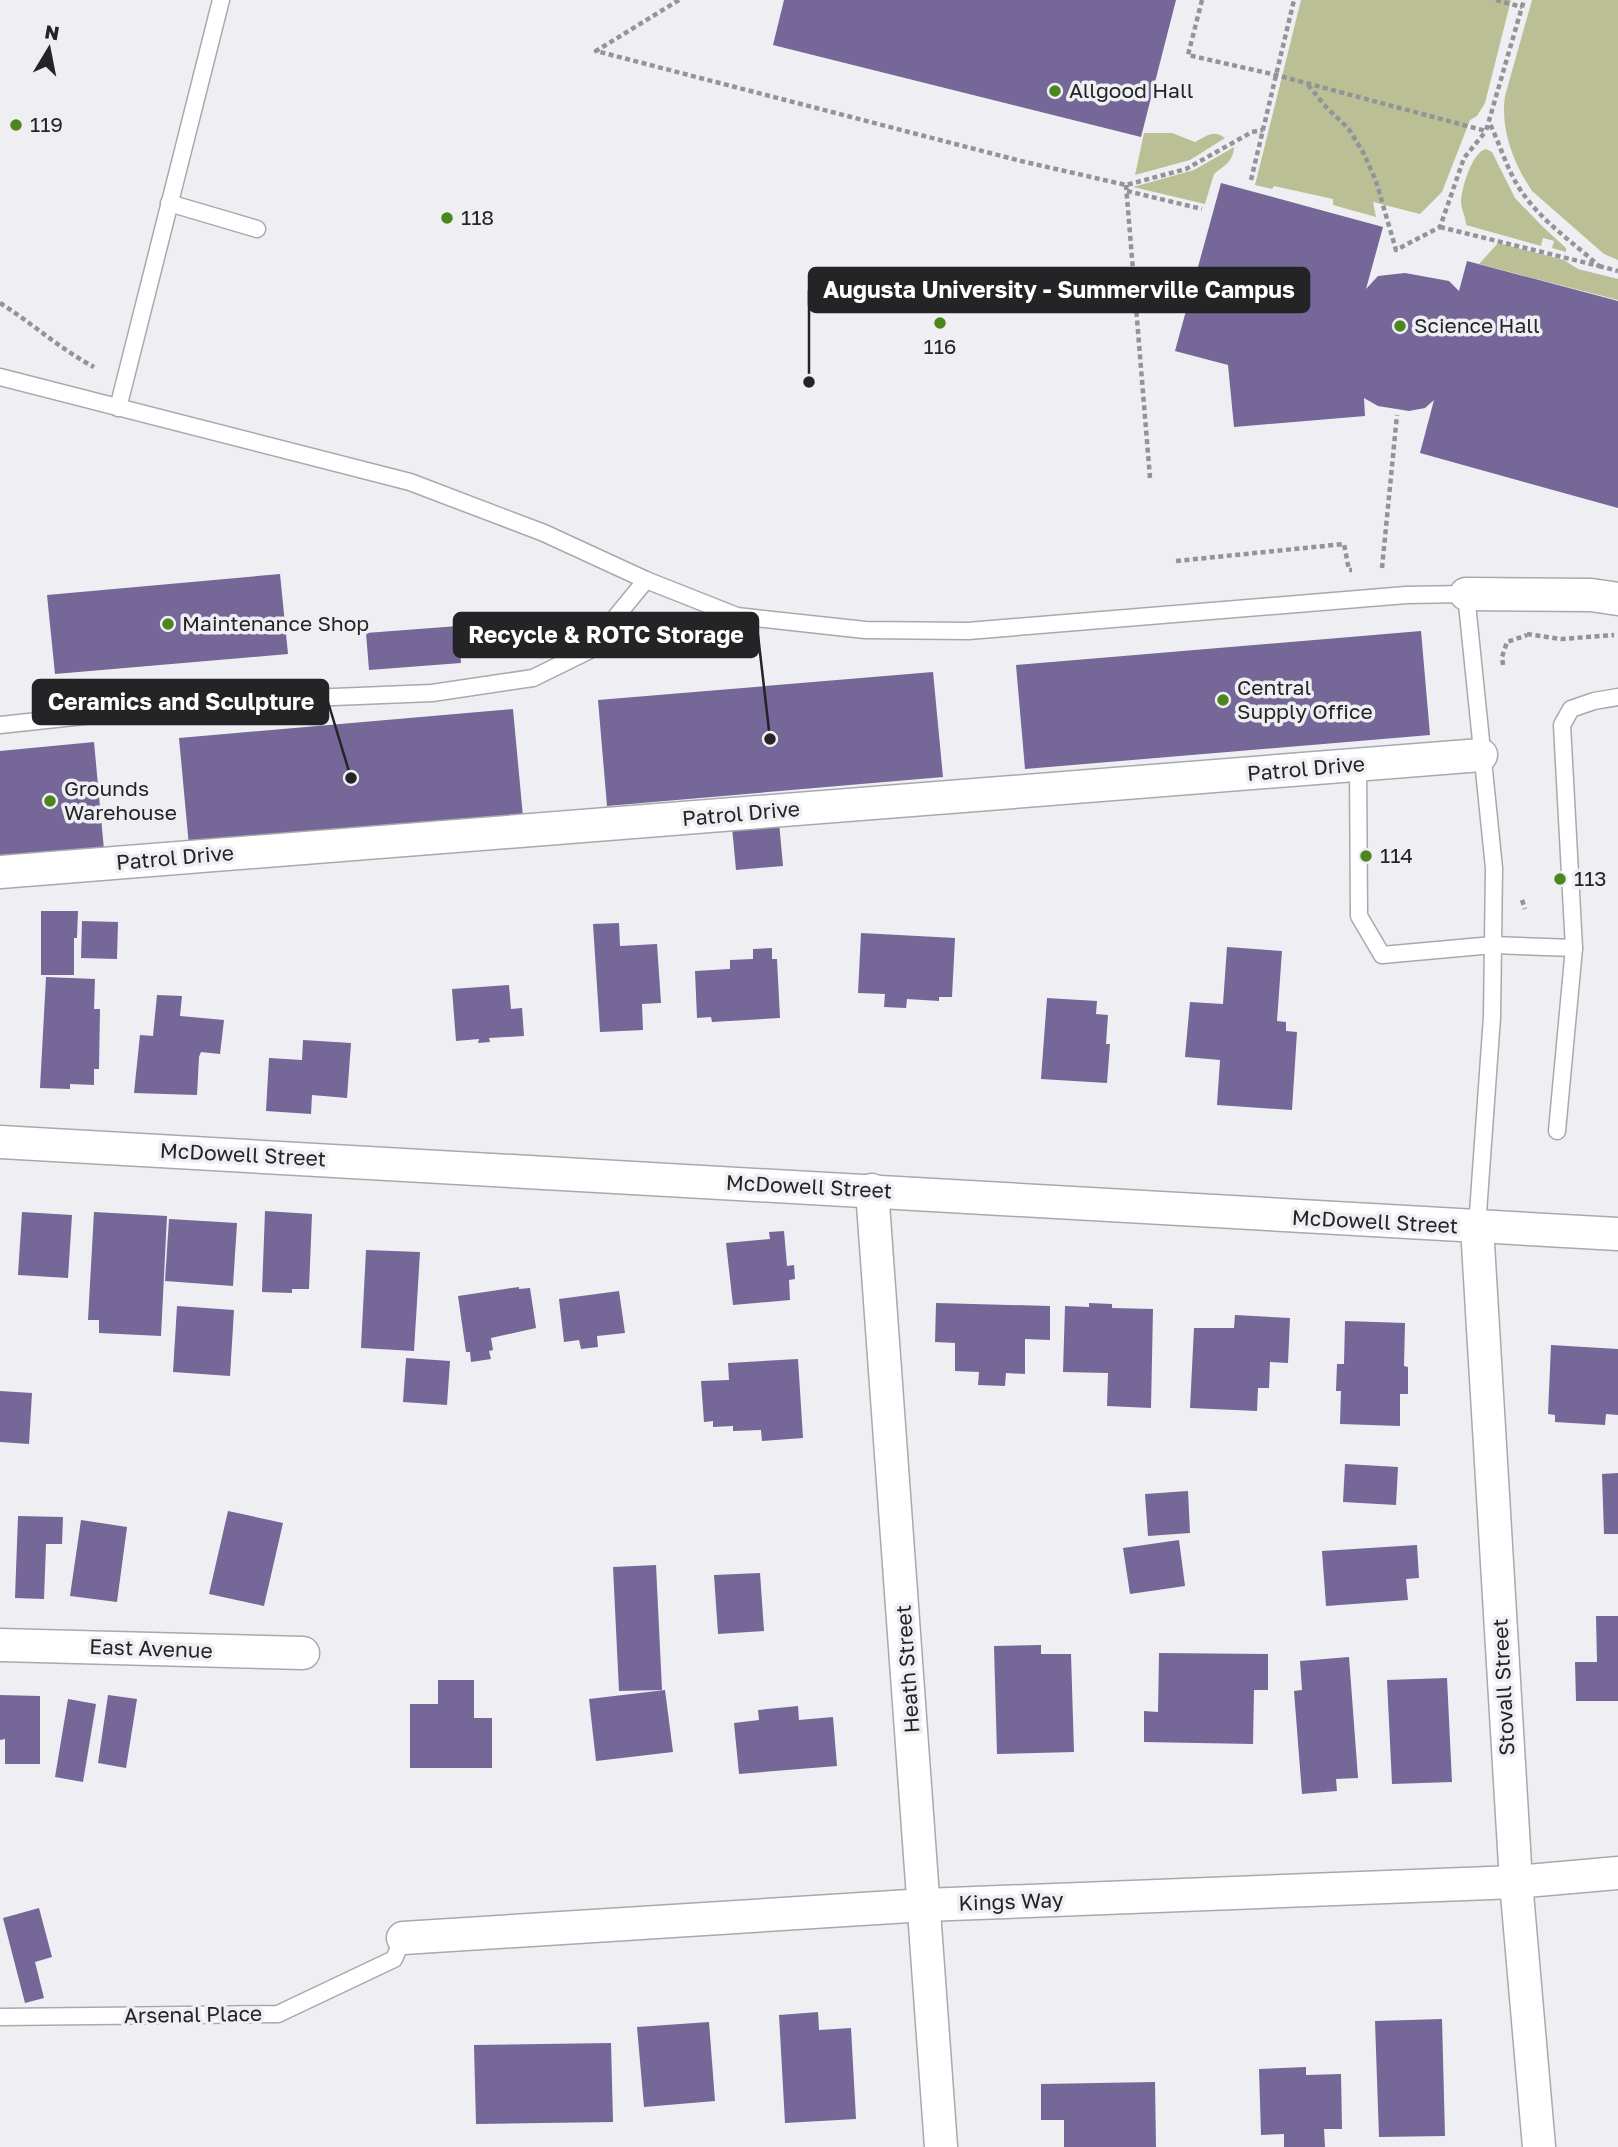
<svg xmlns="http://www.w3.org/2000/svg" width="1618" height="2147" viewBox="0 0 1618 2147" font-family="'Golos Text',sans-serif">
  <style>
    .green { fill: #bbbf96 }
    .building { fill: #756797 }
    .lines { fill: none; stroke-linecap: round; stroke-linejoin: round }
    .lane-casing { stroke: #a9a8ad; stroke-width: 19 }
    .street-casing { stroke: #a9a8ad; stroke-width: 35 }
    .path { stroke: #949397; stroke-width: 4.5; stroke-dasharray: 5 3.5; stroke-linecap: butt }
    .lane { stroke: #fff; stroke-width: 16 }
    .street { stroke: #fff; stroke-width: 32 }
    .poi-dot { fill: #4d851e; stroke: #efeef3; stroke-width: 2.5 }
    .labels { text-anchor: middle; stroke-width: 7; stroke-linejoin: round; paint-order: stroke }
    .poi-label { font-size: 21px; fill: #242325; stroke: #efeef3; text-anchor: start }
    .street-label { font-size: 21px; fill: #242325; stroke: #efeef3 }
    .leader { fill: none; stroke: #242325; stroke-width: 2.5 }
    .callout-dot { fill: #242325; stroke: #efeef3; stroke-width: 2.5 }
    .callout { fill: #242325; stroke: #242325; stroke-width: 2.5 }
    .callout-label { font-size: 23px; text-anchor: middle; font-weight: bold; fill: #fff }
  </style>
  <rect width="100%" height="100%" fill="#efeef3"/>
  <!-- green -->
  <g class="green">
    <path d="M1301,0H1511L1485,103L1477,116L1470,120L1442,192L1420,214L1373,202L1376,217L1333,205V199L1274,186L1272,189L1255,185Z"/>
    <path d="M1532,0H1618V260L1604,254L1532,191C1514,164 1500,130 1505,96Z"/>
    <path d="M1144,133H1172L1195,142C1207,136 1213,129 1225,138L1190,160L1135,175Z"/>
    <path d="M1234,147C1233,162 1225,165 1214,174L1205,204L1133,187L1194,170Z"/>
    <path d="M1486,149L1492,152L1515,198L1542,226L1566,248V252L1552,248L1554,241L1543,238L1541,246L1466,225C1466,218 1462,211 1461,203C1461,189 1472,152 1486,149Z"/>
    <path d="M1498,243L1564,260L1578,269L1618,279V300L1479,264Z"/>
  </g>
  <!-- building -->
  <g class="building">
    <path d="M784,0H1176L1141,137L773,45Z"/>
    <path d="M1221,183L1383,227L1366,289L1378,276L1405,273L1449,281L1459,291L1467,261L1618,301V508L1420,453L1434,400L1425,408L1409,411L1378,406L1364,398L1365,416L1234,427L1228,365L1175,351Z"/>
    <path d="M280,574L288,654L55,674L47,595Z"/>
    <path d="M458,626L461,663L369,670L366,633Z"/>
    <path d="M1421,631L1430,735L1025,769L1016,665Z"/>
    <path d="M933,672L943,777L607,806L598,700Z"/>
    <path d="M513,709L523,817L189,846L179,738Z"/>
    <path d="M94,742L104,850L0,860V751Z"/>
    <path d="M779,822L783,866L736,870L732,827Z"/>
    <path d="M41,911H78L77,938H74V975H41Z"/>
    <path d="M82,921L118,922L117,959L81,958Z"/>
    <path d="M619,923L620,946L657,944L661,1003L642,1004L643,1030L600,1032L593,924Z"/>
    <path d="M861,933L955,938L952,997H939V1001L907,999L906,1008L884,1007L885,994L858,993Z"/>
    <path d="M1227,947L1282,951L1277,1021L1286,1022V1031L1297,1032L1292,1110L1217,1105L1220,1060L1185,1057L1190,1002L1223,1004Z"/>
    <path d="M772,948V959H777L780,1018L712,1022L711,1017L697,1018L695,971L730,969V960L753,959V949Z"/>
    <path d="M46,977L95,979L94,1009H100L99,1069H94V1085L70,1084V1089L40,1088Z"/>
    <path d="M509,985L511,1009L522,1008L524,1036L489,1038L490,1042L478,1043L479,1039L456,1041L452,989Z"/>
    <path d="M157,995L182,996L180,1016L224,1020L220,1054L201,1052L199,1057L197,1095L134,1093L140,1035L153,1036Z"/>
    <path d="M1047,998L1097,1001L1096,1014L1108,1015L1106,1044H1110L1107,1083L1041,1079Z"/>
    <path d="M303,1040L351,1043L347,1098L312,1095L311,1114L266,1111L269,1058L302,1060Z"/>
    <path d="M265,1211L312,1214L309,1289H292V1293L262,1292Z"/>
    <path d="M22,1212L72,1215L68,1278L18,1275Z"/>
    <path d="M94,1212L167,1216L161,1336L99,1333V1320H88Z"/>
    <path d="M169,1219L237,1223L233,1286L165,1281Z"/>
    <path d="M784,1231L787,1266L794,1265L795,1279L789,1280L790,1300L733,1305L726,1243L770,1239L769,1232Z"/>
    <path d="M366,1250L420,1252L414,1351L361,1348Z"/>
    <path d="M519,1287V1289L530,1288L536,1328L491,1338L493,1350L489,1351L491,1359L471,1362L470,1352H466L458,1296Z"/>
    <path d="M619,1291L625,1333L597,1336L598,1347L581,1349L579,1340L564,1342L559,1299Z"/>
    <path d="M936,1303L1050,1306V1340L1025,1339V1374L1006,1373L1005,1386L978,1385L979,1372L955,1371V1343L935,1342Z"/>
    <path d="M1089,1303L1112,1304V1308L1153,1309L1151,1408L1107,1406L1108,1373L1063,1372L1065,1306L1089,1307Z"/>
    <path d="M177,1306L234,1310L230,1376L173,1372Z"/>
    <path d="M1235,1315L1290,1318L1288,1363L1270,1362L1269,1388H1258L1257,1411L1190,1408L1194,1328H1234Z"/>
    <path d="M1345,1321L1405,1323L1404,1366L1408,1367V1394H1400V1426L1340,1424L1341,1391H1336L1337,1364H1344Z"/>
    <path d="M1551,1345L1618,1349V1415L1606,1414L1605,1425L1555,1422V1415L1548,1414Z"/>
    <path d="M406,1358L450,1361L447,1405L403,1402Z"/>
    <path d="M798,1359L803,1438L762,1441L761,1430L733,1431V1426L713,1427V1421L704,1422L701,1381L729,1380L728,1363Z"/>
    <path d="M0,1391L32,1393L29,1444L0,1442Z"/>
    <path d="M1345,1464L1398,1467L1396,1505L1343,1502Z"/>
    <path d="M1618,1473V1534H1604L1602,1474Z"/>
    <path d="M1188,1491L1190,1533L1148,1536L1145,1494Z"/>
    <path d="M228,1511L283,1523L264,1606L209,1594Z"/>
    <path d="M18,1516L63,1517L62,1544H46L44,1599L15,1598Z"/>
    <path d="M81,1520L127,1527L117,1602L70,1596Z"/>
    <path d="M1179,1540L1185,1586L1130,1594L1123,1548Z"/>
    <path d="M1417,1545L1419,1578L1406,1579L1408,1600L1326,1606L1322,1551Z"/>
    <path d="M656,1565L662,1690L619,1691L613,1567Z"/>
    <path d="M760,1573L764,1631L718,1634L714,1575Z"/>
    <path d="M1596,1616H1618V1701H1576L1575,1662H1597Z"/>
    <path d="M1041,1645V1654H1071L1074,1752L997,1754L994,1646Z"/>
    <path d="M1159,1653L1268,1654V1690H1254L1253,1744L1144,1742V1711L1158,1712Z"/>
    <path d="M1349,1657L1358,1778L1336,1779L1337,1791L1302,1794L1294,1691L1302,1690L1300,1661Z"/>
    <path d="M1447,1678L1452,1782L1392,1784L1387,1680Z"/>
    <path d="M438,1680H474V1718H492V1768H410V1704H438Z"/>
    <path d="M665,1690L673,1752L596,1761L589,1699Z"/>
    <path d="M0,1695L40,1696V1764H5V1739L0,1740Z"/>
    <path d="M108,1695L137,1699L126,1768L98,1763Z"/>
    <path d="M68,1699L96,1704L83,1782L55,1777Z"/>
    <path d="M798,1706L799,1720L833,1717L837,1766L739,1774L734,1723L759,1720L758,1710Z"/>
    <path d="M39,1908L52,1957L35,1962L44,1998L25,2003L3,1918Z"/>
    <path d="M818,2012L819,2030L851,2028L856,2119L785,2123L779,2015Z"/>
    <path d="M1442,2019L1445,2136L1379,2137L1375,2021Z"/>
    <path d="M709,2022L715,2101L644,2107L637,2027Z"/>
    <path d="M611,2043L613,2122L476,2124L474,2045Z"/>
    <path d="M1306,2067V2075L1341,2074L1342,2129H1324L1325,2147H1284V2134L1261,2135L1259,2069Z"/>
    <path d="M1155,2082L1156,2147H1064V2120H1041V2084Z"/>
  </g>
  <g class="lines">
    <defs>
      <g id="lane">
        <path d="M169,203L257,229"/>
        <path d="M0,377L410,482L544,533L646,580L737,616L865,630L968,631L1406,595L1466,594L1494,868L1492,1017L1477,1227"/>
        <path d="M118,408L221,0"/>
        <path d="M0,725L214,702L432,693L533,678L588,651L646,580"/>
        <path d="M1358,764L1359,916L1382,955L1493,945L1574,948"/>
        <path d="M1557,1131L1574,948L1562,725L1571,709L1594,701L1618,697"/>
        <path d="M0,2017L278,2014L394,1959L403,1938"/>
      </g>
      <g id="street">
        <path d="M1466,594L1591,595L1618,599"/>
        <path d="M0,872L1481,755"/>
        <path d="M0,1142L1618,1234"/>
        <path d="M872,1190L941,2147"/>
        <path d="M1477,1227L1516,1882L1539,2147"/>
        <path d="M0,1645L303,1653"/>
        <path d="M403,1938L925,1905L1516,1882L1618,1873"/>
      </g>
    </defs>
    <!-- lane casing -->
    <use href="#lane" class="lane-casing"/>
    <!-- street casing -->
    <use href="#street" class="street-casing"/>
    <!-- path -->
    <g class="path">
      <path d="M679,0L596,51L1021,161L1126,185L1186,169L1252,132L1263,130"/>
      <path d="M1202,0L1188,55L1276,75L1486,131L1524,0"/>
      <path d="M1496,0L1522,7"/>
      <path d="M1308,85L1326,107L1348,128L1363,152L1376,181L1396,250L1440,227L1464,158L1486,131"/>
      <path d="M1251,180L1294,0"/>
      <path d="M1126,185L1150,478"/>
      <path d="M1127,191L1202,209"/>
      <path d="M1440,227L1599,266C1575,244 1544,223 1524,195C1508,174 1501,146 1489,122"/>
      <path d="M1599,266L1618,271"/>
      <path d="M0,303C32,323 60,349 94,367"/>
      <path d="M1176,561L1344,544L1349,570H1352"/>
      <path d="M1382,568L1397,415"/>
      <path d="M1527,634L1561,639L1614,635"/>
      <path d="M1503,665L1502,657L1507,642L1527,635"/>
      <path d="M1522,900L1525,909"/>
    </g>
    <!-- lane -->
    <use href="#lane" class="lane"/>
    <!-- street -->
    <use href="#street" class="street"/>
  </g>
  <!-- markers -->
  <g class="poi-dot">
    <circle cx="1055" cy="91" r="7"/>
    <circle cx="16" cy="125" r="7"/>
    <circle cx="447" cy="218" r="7"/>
    <circle cx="940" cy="323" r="7"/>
    <circle cx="1400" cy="326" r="7"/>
    <circle cx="168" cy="624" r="7"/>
    <circle cx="1223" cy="700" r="7"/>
    <circle cx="50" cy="801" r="7"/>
    <circle cx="1366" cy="856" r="7"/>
    <circle cx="1560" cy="879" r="7"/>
  </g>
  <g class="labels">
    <!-- poi labels -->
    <g class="poi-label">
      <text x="1069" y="98">Allgood Hall</text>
      <text x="30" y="132">119</text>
      <text x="461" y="225">118</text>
      <text x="1414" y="333">Science Hall</text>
      <text x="940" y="354" text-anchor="middle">116</text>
      <text x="182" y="631">Maintenance Shop</text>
      <text x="1237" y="695">Central<tspan x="1237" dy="24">Supply Office</tspan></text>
      <text x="64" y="796">Grounds<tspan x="64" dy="24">Warehouse</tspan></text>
      <text x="1380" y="863">114</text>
      <text x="1574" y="886">113</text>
    </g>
    <!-- street labels -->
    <g class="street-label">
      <text transform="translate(1306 769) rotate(-5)" y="7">Patrol Drive</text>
      <text transform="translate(741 814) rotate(-5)" y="7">Patrol Drive</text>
      <text transform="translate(175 858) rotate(-5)" y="7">Patrol Drive</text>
      <text transform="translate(243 1155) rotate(3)" y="7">McDowell Street</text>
      <text transform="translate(809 1187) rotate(3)" y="7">McDowell Street</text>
      <text transform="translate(1375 1222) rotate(3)" y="7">McDowell Street</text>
      <text transform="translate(151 1649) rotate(2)" y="7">East Avenue</text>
      <text transform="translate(908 1669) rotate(-94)" y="7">Heath Street</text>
      <text transform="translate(1504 1687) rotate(-93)" y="7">Stovall Street</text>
      <text transform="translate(1011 1902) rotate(-2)" y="7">Kings Way</text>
      <text transform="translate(193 2015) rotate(-1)" y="7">Arsenal Place</text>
    </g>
  </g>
  <!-- callouts -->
  <path class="leader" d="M809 382L809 290M770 739L758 635M351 778L328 702"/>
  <g class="callout-dot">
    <circle cx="809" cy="382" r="7"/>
    <circle cx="770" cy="739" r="7"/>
    <circle cx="351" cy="778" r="7"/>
  </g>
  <g class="callout">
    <rect x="809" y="268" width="500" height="44" rx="7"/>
    <rect x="454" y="613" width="304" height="44" rx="7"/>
    <rect x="33" y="680" width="295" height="44" rx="7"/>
  </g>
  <g class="callout-label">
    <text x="1059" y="298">Augusta University - Summerville Campus</text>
    <text x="606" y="643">Recycle &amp; ROTC Storage</text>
    <text x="181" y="710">Ceramics and Sculpture</text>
  </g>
  <!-- north arrow -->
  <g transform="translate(49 49) rotate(10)" stroke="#efeef3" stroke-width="5" paint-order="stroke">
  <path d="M0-5L12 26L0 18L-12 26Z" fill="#242325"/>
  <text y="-10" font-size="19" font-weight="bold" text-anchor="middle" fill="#242325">N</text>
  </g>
</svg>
